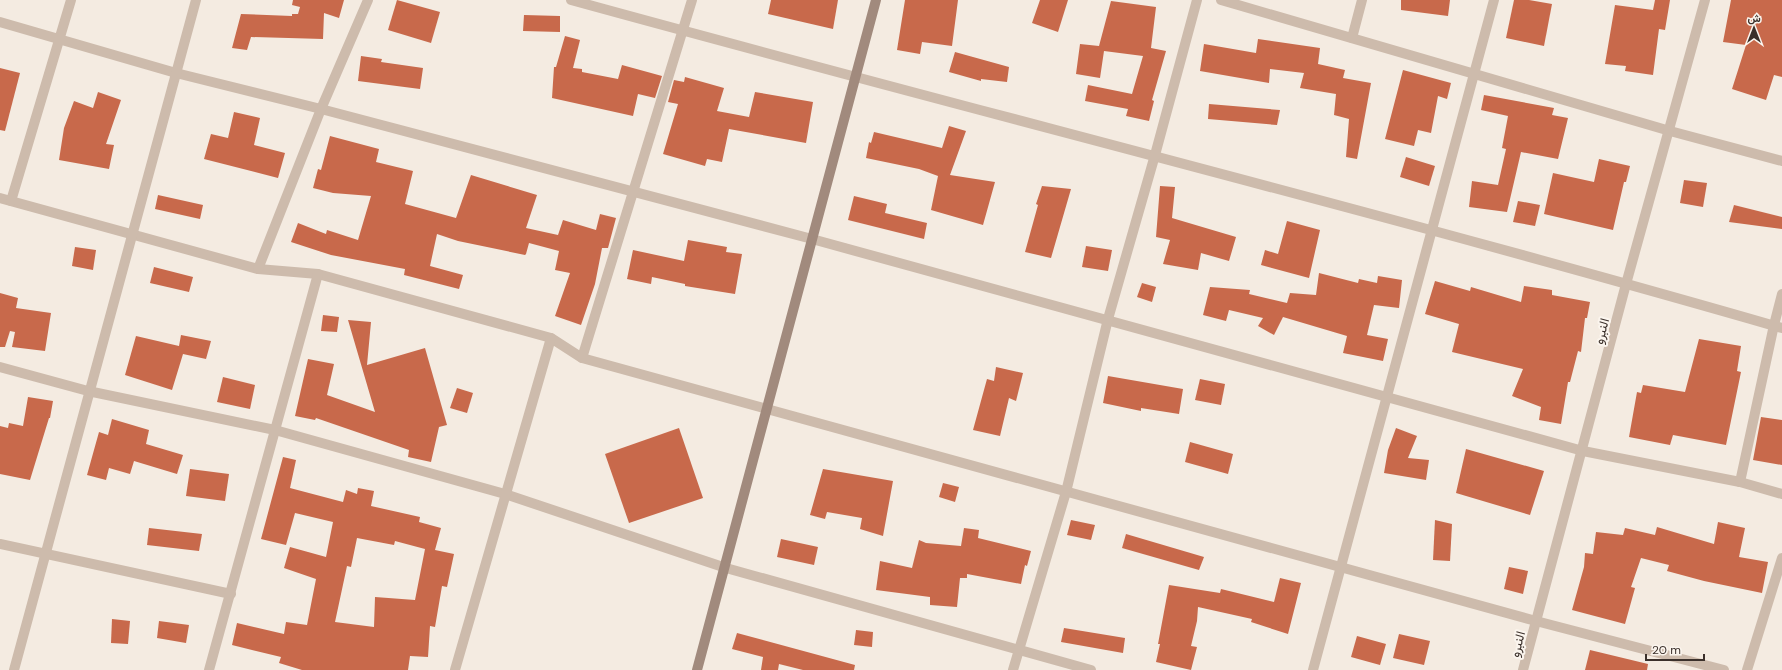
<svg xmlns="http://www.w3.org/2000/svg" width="1782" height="670" viewBox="0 0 1782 670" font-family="'DM Sans',Vazirmatn,sans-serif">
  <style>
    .building { fill: #c8694b; fill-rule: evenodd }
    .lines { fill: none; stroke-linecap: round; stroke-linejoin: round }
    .street { stroke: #cdbbac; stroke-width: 10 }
    .secondary { stroke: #a18a7d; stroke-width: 10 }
    .labels { text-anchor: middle; stroke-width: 4; stroke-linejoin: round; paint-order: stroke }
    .street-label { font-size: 13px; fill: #3b302b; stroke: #fbf5ee }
  </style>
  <rect width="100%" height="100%" fill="#f4ebe1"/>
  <!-- building -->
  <g class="building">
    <path d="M293,0H344L339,18L324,13L323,39L251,37L247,50L232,48L241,14L292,16V14H298L300,7L292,5Z"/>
    <path d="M397,0L440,12L431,43L388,30Z"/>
    <path d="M771,0H838L833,29L768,14Z"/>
    <path d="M905,0H958L952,46L922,42L920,54L897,50Z"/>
    <path d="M1040,0H1068L1058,32L1032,23Z"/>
    <path d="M1401,0H1450L1448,16L1401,10Z"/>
    <path d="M1514,0H1529L1552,4L1544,46L1506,38Z"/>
    <path d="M1655,0H1670L1665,30L1659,29L1653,75L1625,71L1626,66L1605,64L1615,5L1653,10Z"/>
    <path d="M1731,0H1782V77L1774,75L1766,100L1732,89L1746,45L1723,42Z"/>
    <path d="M1111,1L1156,7L1151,48L1166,51L1152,100L1154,101L1149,121L1126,116L1128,109L1085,101L1088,85L1132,94L1143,56L1104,51L1100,78L1076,74L1080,44L1099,46Z"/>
    <path d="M524,15L560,16V32L523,31Z"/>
    <path d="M565,36L580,40L573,68L582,69V72L618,79L622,65L662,76L655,98L638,94L633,116L552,98L554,67H556Z"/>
    <path d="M1258,39L1320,48L1318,64L1345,70L1343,78L1371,83L1357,159L1346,157L1349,119L1334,115L1336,94L1300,88L1304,73L1270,69L1269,83L1200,71L1204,44L1256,53Z"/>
    <path d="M955,52L1009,67L1007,82L981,79V81L949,72Z"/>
    <path d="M361,56L382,59L381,62L423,68L420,89L358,81Z"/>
    <path d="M0,68L20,73L5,131L0,130Z"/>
    <path d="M1403,70L1451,83L1447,99L1438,96L1431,133L1418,130L1414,146L1385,139Z"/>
    <path d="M685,77L724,88L717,111L749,117L755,92L813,102L806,143L729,129L722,162L707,159L705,166L663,154L678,104L668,102L674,80L684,82Z"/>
    <path d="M98,92L121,100L106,144L114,145L109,169L59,160L64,128L74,101L93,108Z"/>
    <path d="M1484,95L1554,108L1552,115L1568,118L1558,159L1521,152L1507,212L1469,207L1472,181L1498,185L1506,149L1502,148L1508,116L1481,110Z"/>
    <path d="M1209,104L1280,110L1277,125L1208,119Z"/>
    <path d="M234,112L260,118L254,145L285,153L278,178L204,159L211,134L228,138Z"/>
    <path d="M949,126L966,131L950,175L995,182L983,225L931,210L938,176L919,169L866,158L869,142L871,143L874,132L942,148Z"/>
    <path d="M330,136L379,149L376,162L413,171L405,204L456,218L471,175L537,195L526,228L558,235L563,220L596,230L600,214L616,218L608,248H602L595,284L581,325L555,316L570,273L555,270L559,251L529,243L526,254L525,255L458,241L437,234L430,266L463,275L459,289L404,275L405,269L331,255L291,242L298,223L326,234L327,230L358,240L371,196L333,193L313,188L318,169L321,170Z"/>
    <path d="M1406,157L1435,166L1429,186L1400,177Z"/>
    <path d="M1599,159L1630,166L1626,182H1624L1613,230L1544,214L1553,173L1594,182Z"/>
    <path d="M1684,180L1707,183L1703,207L1680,203Z"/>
    <path d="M1042,186L1071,189L1051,258L1025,252L1038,205L1036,204Z"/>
    <path d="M1160,186L1175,187L1172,218L1236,237L1229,261L1201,253L1198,270L1163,264L1170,240L1156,237Z"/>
    <path d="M158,195L203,205L200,219L155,209Z"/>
    <path d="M854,196L887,204L885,213L927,223L924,239L848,220Z"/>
    <path d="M1518,201L1540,205L1535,226L1513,222Z"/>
    <path d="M1734,205L1782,217V229L1729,222Z"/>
    <path d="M1287,221L1320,230L1309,278L1261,265L1265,250L1278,254Z"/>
    <path d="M688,240L727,247L726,252L742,254L735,294L685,286V284L652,277L651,284L627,279L633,250L684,261Z"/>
    <path d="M1086,246L1112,250L1108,271L1082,267Z"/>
    <path d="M75,247L96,250L93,270L72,266Z"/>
    <path d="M154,267L193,277L189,292L150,283Z"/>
    <path d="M1319,273L1358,283L1359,279L1377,283L1378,276L1402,280L1399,308L1374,305L1367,335L1388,339L1383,361L1343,353L1347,336L1283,317L1274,335L1258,326L1263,318L1229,310L1226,321L1203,315L1210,287L1250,290L1249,294L1287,303L1290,293L1316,295Z"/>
    <path d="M1435,281L1470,291L1471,287L1521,302L1524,286L1552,290V295L1590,302L1587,318H1585L1581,352L1578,351L1570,382H1568L1561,424L1539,420L1541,407L1512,396L1523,369L1452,352L1459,324L1425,314Z"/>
    <path d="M1142,283L1156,287L1152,302L1137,297Z"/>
    <path d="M0,293L18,298L16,308L51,313L45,351L12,347L15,332L10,331L5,347H0Z"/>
    <path d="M323,315L339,317L337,332L321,331Z"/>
    <path d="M348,320L371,322L367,365L425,348L447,425L439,427L431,462L408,457L409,450L316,418L315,420L295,416L308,359L334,364L327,395L375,412Z"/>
    <path d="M181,335L211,341L206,359L183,354L172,390L125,375L136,336L179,346Z"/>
    <path d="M1699,339L1741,346L1737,371L1741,372L1726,445L1673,435L1670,445L1629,437L1637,392L1641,393L1643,385L1685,392Z"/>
    <path d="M996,367L1023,373L1016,401L1009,398L1000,436L973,430L987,379L994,381Z"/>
    <path d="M1108,376L1183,389L1179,414L1141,408V411L1103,403Z"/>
    <path d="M223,377L255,385L250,409L217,402Z"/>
    <path d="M1200,379L1225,384L1221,405L1195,400Z"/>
    <path d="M457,388L473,393L467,413L450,408Z"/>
    <path d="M28,397L53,401L50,418H49L30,480L0,474V426L8,428L9,423L23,426Z"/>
    <path d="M1761,417L1782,420V465L1753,460Z"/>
    <path d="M112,419L149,430L146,444L183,455L177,474L134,461L130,474L109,468L106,480L87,475L99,432L108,435Z"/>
    <path d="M679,428L703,498L629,523L605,454Z"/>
    <path d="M1396,428L1417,436L1408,458L1429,460L1426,480L1384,473L1388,450Z"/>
    <path d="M1190,442L1233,454L1228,474L1185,462Z"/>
    <path d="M1466,449L1544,471L1530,515L1456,493Z"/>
    <path d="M283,457L296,460L290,488L343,502L346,490L357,494L358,488L374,491L371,506L420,517L419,522L441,528L435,550L454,554L447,587L442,586L435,627L430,626L428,657L410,656L408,670H302L279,663L281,657L232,645L237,623L284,634L286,622L307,625L316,579L284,568L290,547L326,557L333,522L295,513L286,545L261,539ZM357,538L394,545L395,541L425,549L415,600L375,597L374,627L335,622L347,566L351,567Z"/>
    <path d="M190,469L229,474L225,501L186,496Z"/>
    <path d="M823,469L893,481L883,536L860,529L862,518L827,512L825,519L810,515Z"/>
    <path d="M943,483L959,487L955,502L939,497Z"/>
    <path d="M1071,520L1095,525L1091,540L1067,535Z"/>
    <path d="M1435,520L1452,524L1450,561L1433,560Z"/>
    <path d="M1718,522L1745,528L1739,557L1768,562L1762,593L1704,581L1667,571L1669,565L1641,558L1631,587L1635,588L1625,624L1572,610L1584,567L1585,553L1593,554L1596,532L1623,535L1625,528L1655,535L1657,527L1714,544Z"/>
    <path d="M149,528L202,534L199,551L147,545Z"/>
    <path d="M964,528L979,530L978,538L1031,551L1027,566L1025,565L1021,584L967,574V578H960L957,607L930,605V597L876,590L880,561L912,568L919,540L926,543L961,546Z"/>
    <path d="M1126,534L1204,557L1199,570L1122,548Z"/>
    <path d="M781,539L818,547L814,565L777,557Z"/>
    <path d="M1509,567L1528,571L1523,594L1504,589Z"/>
    <path d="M1280,578L1301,583L1288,634L1251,622L1252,619L1198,607L1197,621L1191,646L1197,647L1191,670L1156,662L1160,644H1158L1169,585L1220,593L1221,589L1274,602Z"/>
    <path d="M112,619L130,621L128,644L111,643Z"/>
    <path d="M159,621L189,625L186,643L157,638Z"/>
    <path d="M1064,628L1125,638L1123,653L1061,642Z"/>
    <path d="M856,630L873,632L872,647L854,645Z"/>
    <path d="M737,633L855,665L854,670H803L779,664L778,670H761L763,657L732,649Z"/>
    <path d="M1399,634L1430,641L1424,665L1393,658Z"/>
    <path d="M1357,636L1386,644L1380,665L1351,657Z"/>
    <path d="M1590,650L1648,664L1647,670H1585Z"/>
  </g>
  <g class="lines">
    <!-- street -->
    <g class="street">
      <path d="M571,0C974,111 1380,212 1782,328"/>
      <path d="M1221,0L1670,131L1782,161"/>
      <path d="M0,22L176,73L321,109L812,239L1583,451L1740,482L1782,494"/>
      <path d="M1352,38L1362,0"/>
      <path d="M0,198L258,269L318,274L551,338L582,358L1536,621L1724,670"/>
      <path d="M11,201L71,0"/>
      <path d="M258,269L321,109L368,0"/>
      <path d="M582,358L692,0"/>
      <path d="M0,367L88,391L275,430L505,494L726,568L1091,670"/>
      <path d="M1740,482L1774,325L1782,294"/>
      <path d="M0,544L231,594"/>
      <path d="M14,670L196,0"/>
      <path d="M209,670L318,274"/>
      <path d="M455,670L551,338"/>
      <path d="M1013,670L1066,492L1108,319L1155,155L1197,0"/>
      <path d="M1313,670L1494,0"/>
      <path d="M1523,670L1626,284L1705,0"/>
      <path d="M1747,670L1782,558"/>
    </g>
    <!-- secondary -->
    <path class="secondary" d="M697,670L876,0"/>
  </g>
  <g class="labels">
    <!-- street labels -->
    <g class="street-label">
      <text transform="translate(1601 331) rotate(-75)" y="5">النبرو</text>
      <text transform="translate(1517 644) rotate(-75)" y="5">النبرو</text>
    </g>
  </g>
  <!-- north arrow -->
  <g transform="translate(1754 28)" stroke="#fbf5ee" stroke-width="3" paint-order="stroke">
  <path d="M0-3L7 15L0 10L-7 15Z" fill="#3b302b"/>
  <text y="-6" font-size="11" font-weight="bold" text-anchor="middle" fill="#3b302b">ش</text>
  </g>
  <!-- scale -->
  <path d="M1646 654v6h58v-6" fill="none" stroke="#3b302b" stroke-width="2"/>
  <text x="1652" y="654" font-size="12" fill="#3b302b" stroke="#fbf5ee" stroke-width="3" paint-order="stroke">20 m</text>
</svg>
